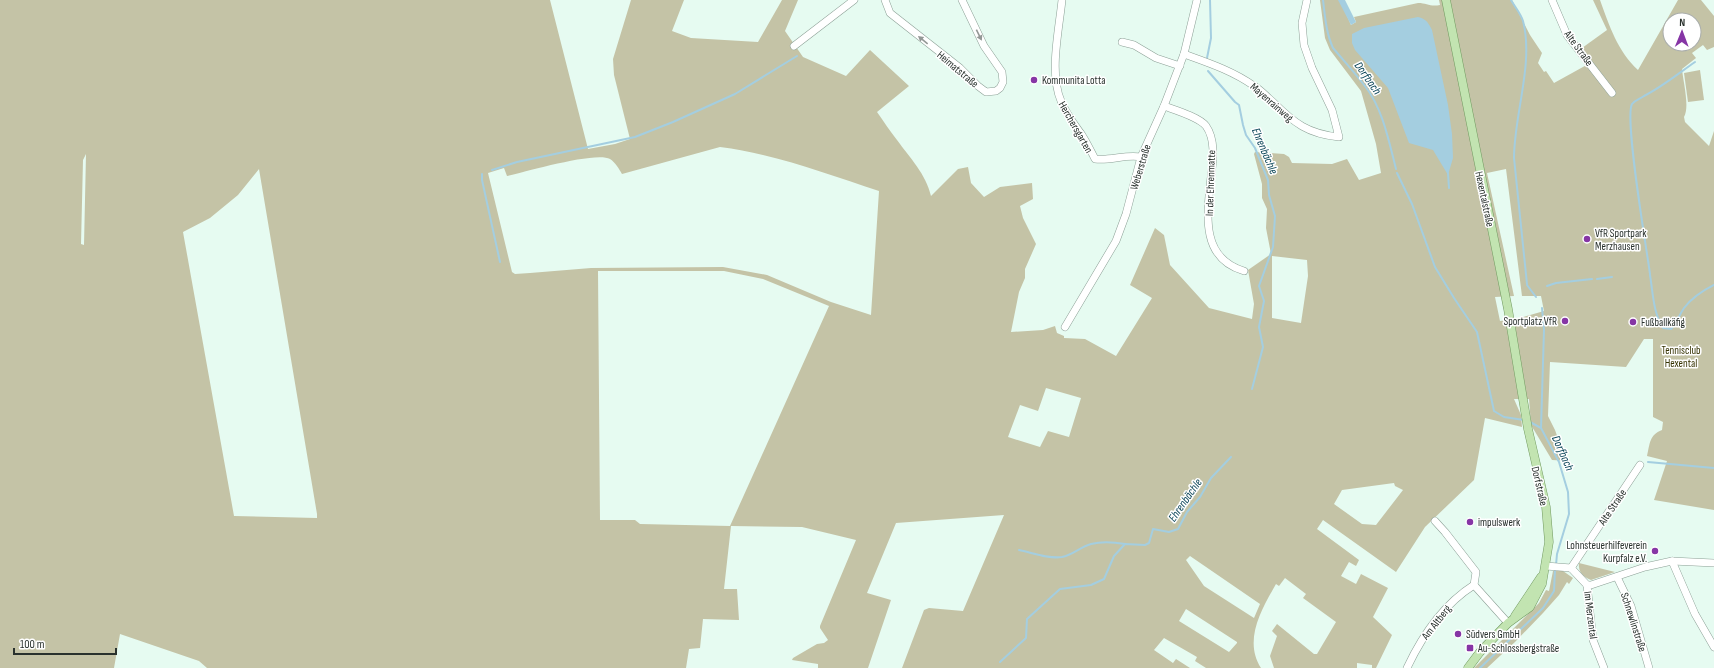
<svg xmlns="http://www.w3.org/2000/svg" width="1714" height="668" viewBox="0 0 1714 668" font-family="'Sofia Sans Condensed',sans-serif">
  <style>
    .green { fill: #c4c3a6; fill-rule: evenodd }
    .water { fill: #a4cee0 }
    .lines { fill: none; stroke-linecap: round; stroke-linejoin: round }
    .stream { stroke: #a4cee0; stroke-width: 2 }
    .minor-casing { stroke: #8ca096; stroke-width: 8 }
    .major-casing { stroke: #729a61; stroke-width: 9 }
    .minor { stroke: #fff; stroke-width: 7 }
    .major { stroke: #c2e4b1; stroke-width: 8 }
    .oneway { fill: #949896 }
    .poi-dot { fill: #8635a5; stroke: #fff; stroke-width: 1.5 }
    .labels { text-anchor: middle; stroke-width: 3; stroke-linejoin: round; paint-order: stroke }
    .street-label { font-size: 11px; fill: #29312d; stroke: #fff }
    .poi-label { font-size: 11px; fill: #29312d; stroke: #fff; text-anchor: start }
    .park-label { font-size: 11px; fill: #363303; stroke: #fff }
    .water-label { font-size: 12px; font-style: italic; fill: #064255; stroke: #fff }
  </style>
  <rect width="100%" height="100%" fill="#e6fbf1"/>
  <!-- green -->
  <g class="green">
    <path d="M0,0H550L588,149L615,144L630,139L614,75L613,59L631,0H684L672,31L691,38L758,42L782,0H798L785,31L803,57L846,76L870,50L909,86L877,112C884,122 890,131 897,140C910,158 926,174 931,196L958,169L968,167L971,183L984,197L1000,187L1032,183L1033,199L1020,206L1023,218L1036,244L1025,269V278L1019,292L1011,332L1043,330L1055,326L1057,333L1064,336V338L1085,339L1116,356L1152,298L1130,285L1155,228L1164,235L1170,265L1209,308L1252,319L1254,304L1248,270L1271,254L1266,228L1267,209L1262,198V184L1254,154L1255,152L1284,154L1289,157L1292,163L1332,164L1347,159L1359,180L1381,173L1376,144L1361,91L1330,50L1325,38L1320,0H1340L1351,25L1356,22L1354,17L1418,3C1427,3 1430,7 1440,5L1439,0H1512L1530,35L1542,53L1538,63L1544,72L1546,71L1554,83L1592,62L1582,48L1607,30L1593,0H1600C1609,25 1618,52 1638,70L1678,0H1701L1714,16V47L1707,50L1703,45L1692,53L1696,58L1682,69C1683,81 1690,107 1684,117L1685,122L1709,146L1714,131V510L1654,500L1667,461L1647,456C1650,444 1649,435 1662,430L1663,422L1653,417V339H1644L1626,367L1550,362L1548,416L1555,430L1560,444L1570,461L1552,460L1531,425L1529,399H1514L1521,415L1522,427L1485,418L1474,480L1425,527L1396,572L1323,520L1317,529L1359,560L1356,566L1349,562L1341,576L1356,584L1361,574L1388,588L1373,617L1392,635L1376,668H1372V665L1357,663V668H1274L1270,656L1277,636L1272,631L1277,624L1314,654H1317L1336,622L1303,598L1306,594L1285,578L1279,586L1276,584C1262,609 1243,640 1261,668H1206L1195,661L1197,657L1164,638L1154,650L1173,663L1176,659L1190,668H902L924,610L929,608L963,611L1004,515L896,523L867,593L891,600L868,668H818V664L792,660L793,658L817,644L824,643L828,640L820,628V626L856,540L802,527L731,526L724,589H737L739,620L703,619L700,648L689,649L686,668H207L199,661L120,634L114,668H0ZM1670,20H1694V44H1670ZM720,147C775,154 827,174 879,191L871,315L831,302L767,275L723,267L591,268L530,273L515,274L512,272L488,173L504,168L507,176C525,172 596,151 610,159C615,162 619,169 622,174ZM86,154L84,245L81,244L83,160ZM259,169L317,514V518L234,516L183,232L210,218L238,195ZM1506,169L1522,296H1541L1544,311L1516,319L1500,321L1495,297L1514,296L1487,173ZM1272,256L1307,260L1308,276L1301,323L1272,318ZM598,271H724L763,279L829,306L730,526L640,524L635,520H600ZM1046,388L1081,398L1069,437L1048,431L1040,447L1008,437L1020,405L1038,411ZM1394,483L1395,486L1403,490L1376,525L1362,524L1334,504L1342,490ZM1190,556L1260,604L1254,618L1204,586L1186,560ZM1186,609L1237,642V643L1229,652L1179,621Z"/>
    <path d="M1700,70L1704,100L1688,102L1684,73Z"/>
    <path d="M1579,563L1615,572L1591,580C1583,577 1578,572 1579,563Z"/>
    <path d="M1553,571H1563L1573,578L1569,584L1567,582L1559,595L1543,613L1515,642L1487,668H1474L1539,603L1546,590L1549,591Z"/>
  </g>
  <!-- water -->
  <g class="water">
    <path d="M1338,0H1345L1356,22L1351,25Z"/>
    <path d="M1418,17C1426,19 1428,22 1432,30L1448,105L1452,134L1453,158L1448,175L1433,150L1409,143L1388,88L1355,50L1352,43V34L1364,28Z"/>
  </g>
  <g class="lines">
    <!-- stream -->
    <g class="stream">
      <path d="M1323,0C1325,16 1326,33 1333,48C1344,61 1355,73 1365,86C1383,109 1389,142 1396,169"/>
      <path d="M1511,0C1515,7 1521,14 1523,21C1534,63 1514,115 1514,158L1527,284"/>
      <path d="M1207,58L1211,38L1210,0"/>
      <path d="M1208,71L1235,102L1239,105L1243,125L1246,135L1255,148L1268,180L1269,195L1275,216L1273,247L1259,286L1264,301L1259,327L1263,347L1252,389"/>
      <path d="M492,170L517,162L635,137L673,122L735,94L797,56"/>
      <path d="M1397,173L1412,204L1435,267L1454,298L1477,332L1494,411L1504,417L1524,420"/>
      <path d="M1448,173L1449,188"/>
      <path d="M482,174V180L500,262"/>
      <path d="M1650,274C1647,251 1624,118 1632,104C1635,100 1640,99 1644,96C1662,87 1679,73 1695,62"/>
      <path d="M1650,275C1653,293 1653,312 1663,328L1671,329C1677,323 1679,315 1684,308C1691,299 1704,290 1714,285"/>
      <path d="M1597,279L1612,277"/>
      <path d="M1527,285L1536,297"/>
      <path d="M1547,286L1556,283L1592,279"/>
      <path d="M1530,422L1541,428L1559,462L1568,492L1569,514L1557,554L1556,565"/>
      <path d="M1541,428L1544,330L1542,308"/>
      <path d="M1648,462L1714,468"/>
      <path d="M1019,550C1033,553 1048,559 1062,557C1073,555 1080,547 1091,544C1102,541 1114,542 1125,544"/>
      <path d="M1000,662L1026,638L1027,619L1060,589L1091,585L1104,579L1114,556L1125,544L1145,545L1149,543L1153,529L1169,532L1178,529L1187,512L1200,497L1211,478L1231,457"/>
      <path d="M1480,668L1543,608L1554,591L1555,569"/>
    </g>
    <defs>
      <g id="minor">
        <path d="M885,0L890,13L960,68L978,86L986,92L996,91L1000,88L1003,82L1002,72L984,46L962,0"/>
        <path d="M1062,0C1059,30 1049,73 1061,101C1066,114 1074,124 1082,135C1087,143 1091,151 1095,159C1111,161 1126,154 1141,157"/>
        <path d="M1552,0L1567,35L1612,93"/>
        <path d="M1122,42L1134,45L1156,58L1180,66"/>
        <path d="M794,46L854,0"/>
        <path d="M1184,54C1209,63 1233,71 1254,86C1261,90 1267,97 1273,102C1294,123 1308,134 1339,137L1332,110L1312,68L1304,45L1302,23L1307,0"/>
        <path d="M1164,106C1175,110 1199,117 1206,126C1216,140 1213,161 1211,177C1207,214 1200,258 1244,271"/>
        <path d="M1065,327L1116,241L1126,214L1141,157L1164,106L1184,54L1197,0"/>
        <path d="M1435,521L1445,532L1476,572L1474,585L1508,623"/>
        <path d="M1672,561L1695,614L1714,647"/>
        <path d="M1546,566L1571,568"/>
        <path d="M1571,568L1587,585H1591L1645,567L1672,561L1714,563"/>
        <path d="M1571,568L1640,465"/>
        <path d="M1617,577L1631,606L1649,668"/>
        <path d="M1587,585L1593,640L1604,668"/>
        <path d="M1407,668C1422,636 1444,604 1474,585"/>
      </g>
      <g id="major">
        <path d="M1446,0L1508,309L1528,429L1546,507L1549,542L1542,584L1530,607L1508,623L1480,652L1468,668"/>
        <path d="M1515,616L1541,577"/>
      </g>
    </defs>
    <!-- minor casing -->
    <use href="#minor" class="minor-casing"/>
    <!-- major casing -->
    <use href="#major" class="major-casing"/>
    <!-- minor -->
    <use href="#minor" class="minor"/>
    <!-- major -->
    <use href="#major" class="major"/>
  </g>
  <!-- one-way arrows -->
  <defs><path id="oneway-solid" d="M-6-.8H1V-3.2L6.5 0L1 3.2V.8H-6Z"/></defs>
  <g class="oneway">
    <use href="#oneway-solid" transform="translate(979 35) rotate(64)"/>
    <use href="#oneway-solid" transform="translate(923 40) rotate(-141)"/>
  </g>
  <!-- markers -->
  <g class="poi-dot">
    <circle cx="1034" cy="80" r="4"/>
    <circle cx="1587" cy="239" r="4"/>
    <circle cx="1565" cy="321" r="4"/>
    <circle cx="1633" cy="322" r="4"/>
    <circle cx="1470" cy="522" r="4"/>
    <circle cx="1655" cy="551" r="4"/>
    <circle cx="1458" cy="634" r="4"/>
    <rect x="1466" y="644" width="8" height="8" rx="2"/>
  </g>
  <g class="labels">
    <!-- street labels -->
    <g class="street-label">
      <text transform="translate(1579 48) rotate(54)" y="4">Alte Straße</text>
      <text transform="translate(958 69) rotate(40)" y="4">Heimatstraße</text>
      <text transform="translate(1272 102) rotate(41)" y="4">Mayenrainweg</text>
      <text transform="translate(1076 127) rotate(60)" y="4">Herchersgarten</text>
      <text transform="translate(1140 167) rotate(-73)" y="4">Weberstraße</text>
      <text transform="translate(1210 183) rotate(-88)" y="4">In der Ehrenmatte</text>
      <text transform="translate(1485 199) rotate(78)" y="4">Hexentalstraße</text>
      <text transform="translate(1540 486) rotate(77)" y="4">Dorfstraße</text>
      <text transform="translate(1612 507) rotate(-56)" y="4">Alte Straße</text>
      <text transform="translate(1591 615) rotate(83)" y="4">Im Merzental</text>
      <text transform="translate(1436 622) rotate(-52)" y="4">Am Altberg</text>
      <text transform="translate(1634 622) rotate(72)" y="4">Schnewlinstraße</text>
    </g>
    <!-- poi labels -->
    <g class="poi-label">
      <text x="1042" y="84">Kommunita Lotta</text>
      <text x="1595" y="237">VfR Sportpark<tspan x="1595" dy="13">Merzhausen</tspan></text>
      <text x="1557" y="325" text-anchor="end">Sportplatz VfR</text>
      <text x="1641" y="326">Fußballkäfig</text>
      <text x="1478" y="526">impulswerk</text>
      <text x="1647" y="549" text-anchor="end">Lohnsteuerhilfeverein<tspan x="1647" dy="13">Kurpfalz e.V.</tspan></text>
      <text x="1466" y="638">Südvers GmbH</text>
      <text x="1478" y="652">Au-Schlossbergstraße</text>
    </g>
    <!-- park labels -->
    <g class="park-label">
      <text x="1681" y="354">Tennisclub<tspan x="1681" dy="13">Hexental</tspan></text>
    </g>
    <!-- water labels -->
    <g class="water-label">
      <text transform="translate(1368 78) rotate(55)" y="4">Dorfbach</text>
      <text transform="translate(1265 151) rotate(67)" y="4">Ehrenbächle</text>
      <text transform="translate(1563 453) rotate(66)" y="4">Dorfbach</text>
      <text transform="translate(1185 500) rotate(-55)" y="4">Ehrenbächle</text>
    </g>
  </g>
  <!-- north arrow -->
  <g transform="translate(1682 32) rotate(1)"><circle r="19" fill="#ffffff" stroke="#a9adab"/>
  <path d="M0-3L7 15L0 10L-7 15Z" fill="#8635a5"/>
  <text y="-6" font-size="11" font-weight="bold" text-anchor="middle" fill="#29312d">N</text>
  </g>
  <!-- scale -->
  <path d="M14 648v6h102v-6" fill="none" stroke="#29312d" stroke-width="2"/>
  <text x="20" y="648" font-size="12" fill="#29312d" stroke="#ffffff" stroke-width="3" paint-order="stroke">100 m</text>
</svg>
